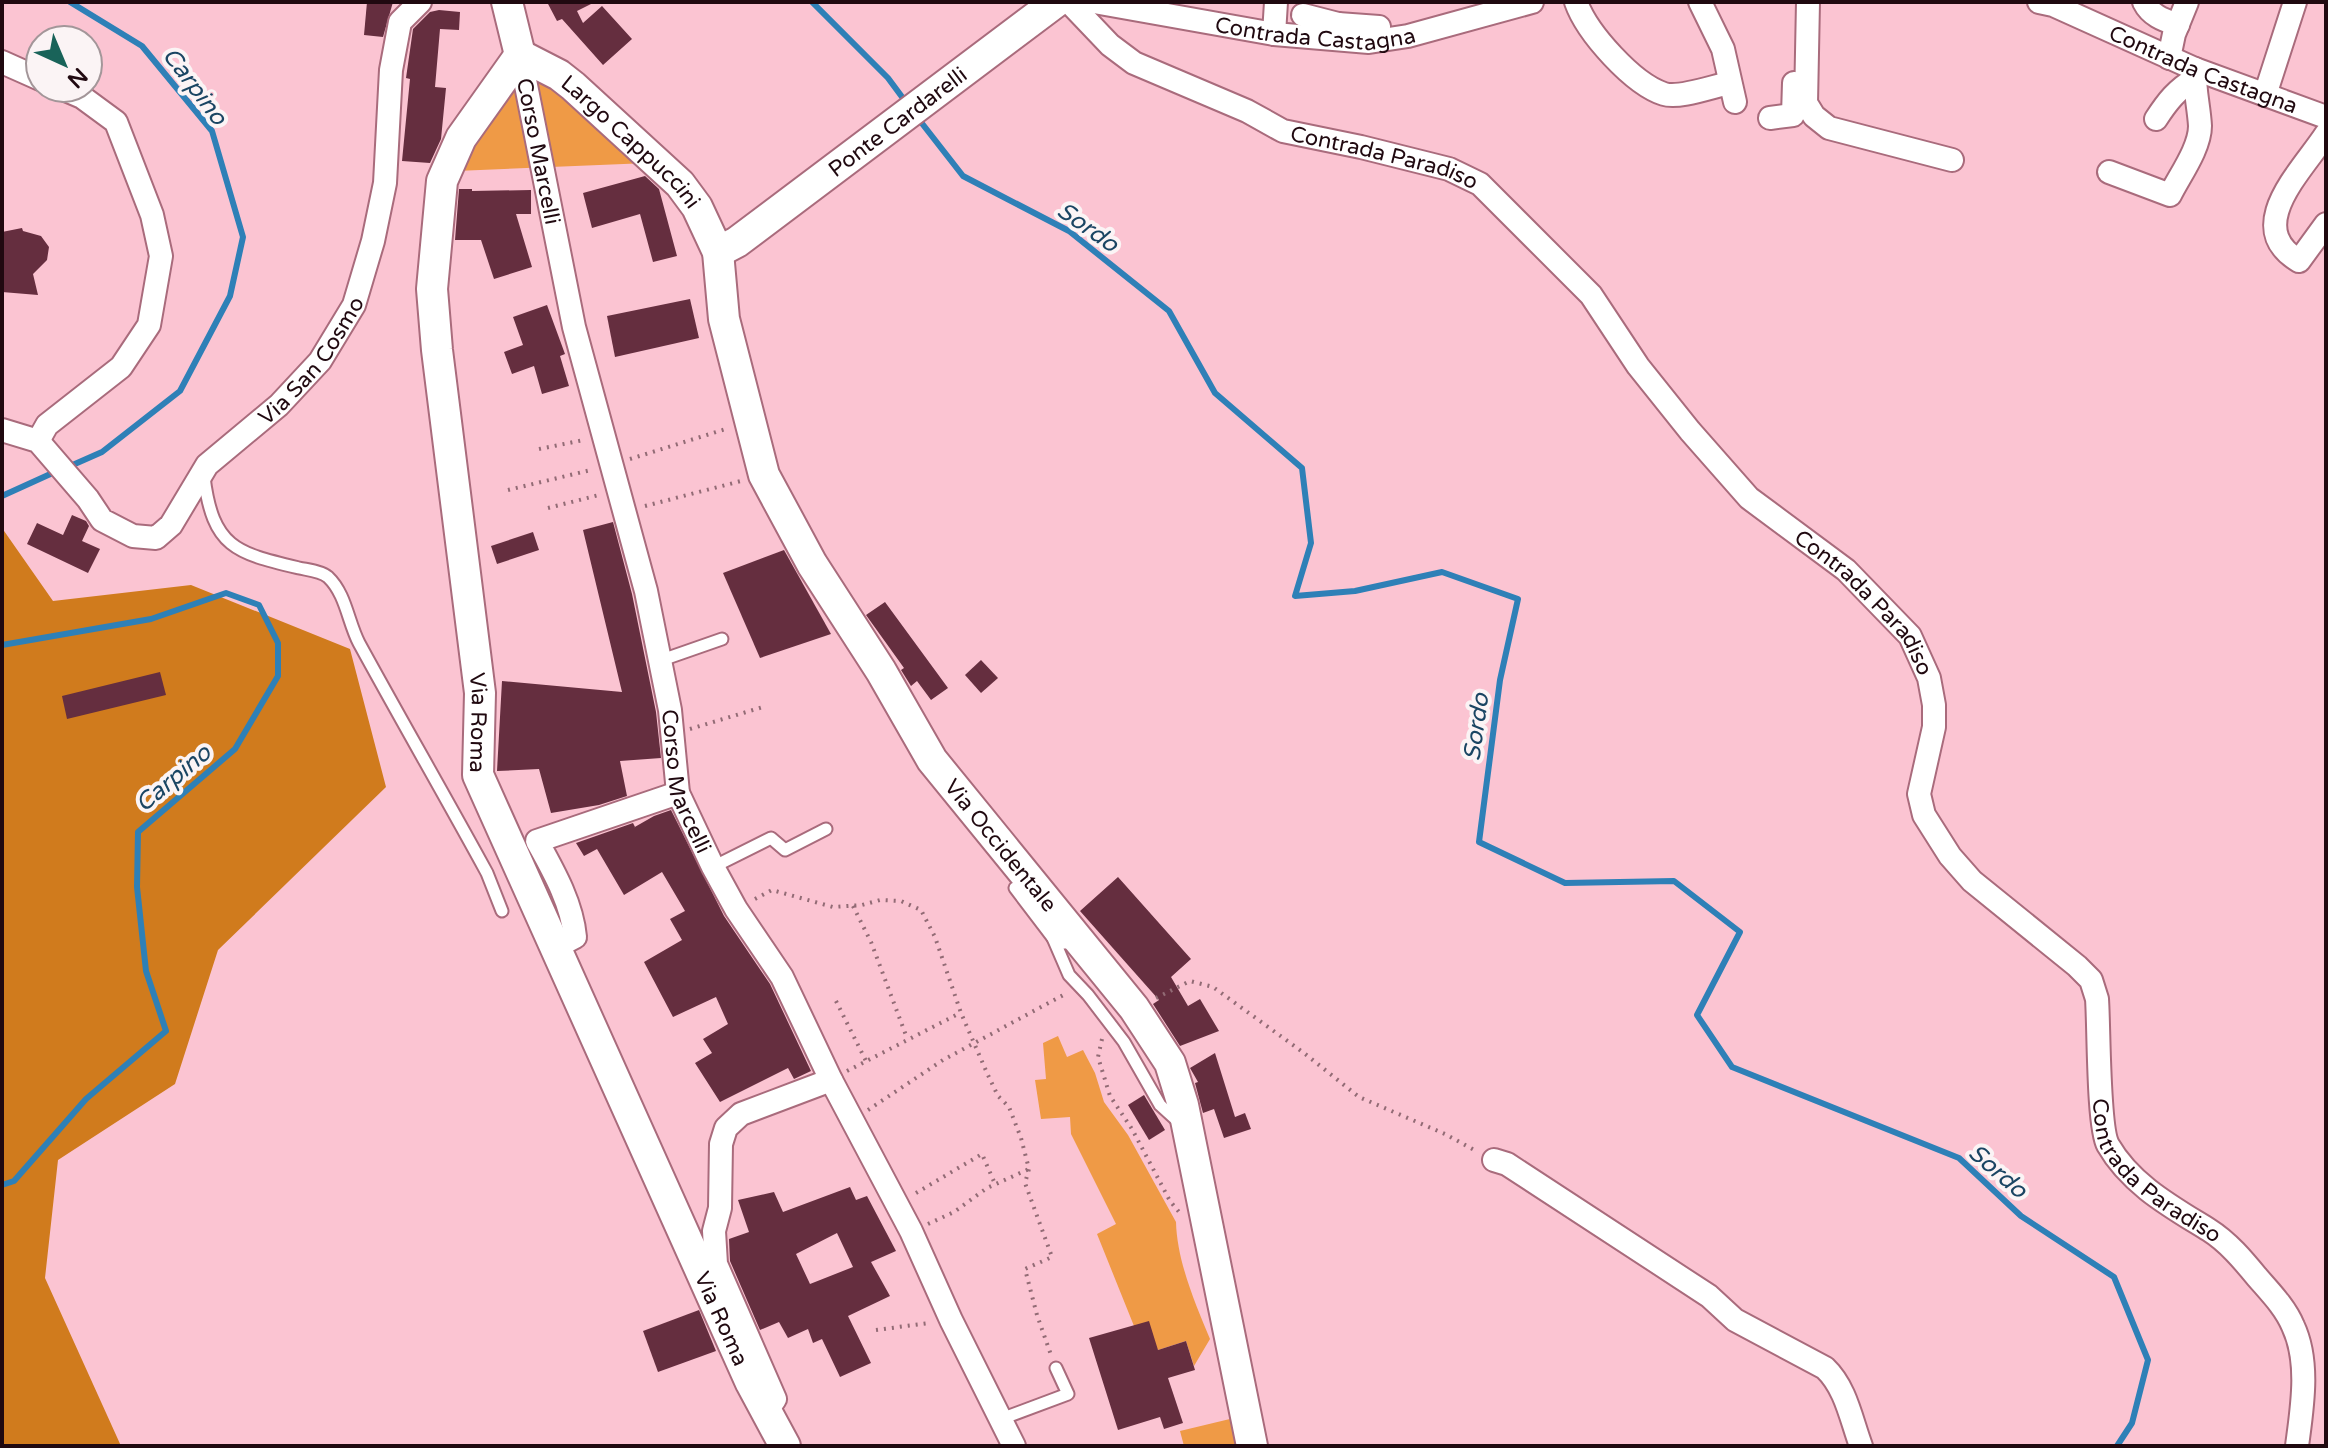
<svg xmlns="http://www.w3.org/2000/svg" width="2328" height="1448" viewBox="0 0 2328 1448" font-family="'Varela Round',sans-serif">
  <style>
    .green { fill: #ef9a46 }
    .forest { fill: #d07b1d }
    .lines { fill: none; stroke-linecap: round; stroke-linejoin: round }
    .stream { stroke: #2e80b7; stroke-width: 6 }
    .building { fill: #652e3f; fill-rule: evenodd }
    .lane-casing { stroke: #a96b7c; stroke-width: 15 }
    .street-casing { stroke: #a96b7c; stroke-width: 26 }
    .secondary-casing { stroke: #a96b7c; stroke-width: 34 }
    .path { stroke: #926b75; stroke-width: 4; stroke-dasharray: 2 6; stroke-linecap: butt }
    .lane { stroke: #fff; stroke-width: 11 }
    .street { stroke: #fff; stroke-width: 22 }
    .secondary { stroke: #fff; stroke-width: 30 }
    .labels { text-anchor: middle; stroke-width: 8; stroke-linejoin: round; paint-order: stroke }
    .street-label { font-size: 22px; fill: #200910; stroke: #fbf4f5 }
    .water-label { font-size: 24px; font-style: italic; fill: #1a4563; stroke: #fbf4f5 }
  </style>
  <rect width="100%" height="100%" fill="#fbc4d2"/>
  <!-- green -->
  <g class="green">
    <path d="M542,76L648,163L456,171L515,79Z"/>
    <path d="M1058,1036L1067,1057L1083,1050L1095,1073L1104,1102L1128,1135L1176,1222C1177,1261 1195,1303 1210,1339L1194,1366L1186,1341L1158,1350L1134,1326L1097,1234L1116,1224L1071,1134L1070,1117L1041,1119L1035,1080L1046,1079L1043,1043Z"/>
    <path d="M1234,1418L1239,1446H1184L1180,1431Z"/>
  </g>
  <!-- forest -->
  <path class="forest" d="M2,528L53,601L191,585L350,649L386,787L218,950L175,1084L58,1160L45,1278L121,1446H2Z"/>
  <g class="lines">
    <!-- stream -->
    <g class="stream">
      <path d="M812,2L888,78L908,105"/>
      <path d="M917,117L963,176L1069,231L1169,311L1215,393L1302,468L1311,543L1295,596L1355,591L1442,572L1518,599L1500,680L1479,842L1565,883L1674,881L1740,932L1697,1015L1732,1067L1959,1158L2021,1216L2114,1277L2148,1360L2132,1423L2117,1446"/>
      <path d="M68,467L102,452L180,391L230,296L243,237L212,131L142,46L70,2"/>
      <path d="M2,496L57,471"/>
      <path d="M2,645L151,619L226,593L259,605L278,643V676L235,749L138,832L137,887L146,971L166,1031L86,1099L14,1181L2,1185"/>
    </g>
  </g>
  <!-- building -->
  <g class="building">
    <path d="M367,2H393L383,37L364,35Z"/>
    <path d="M547,2H595L577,11L583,23L602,6L632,39L603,65L562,19L557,21Z"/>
    <path d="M439,10L460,12L459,30L440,29L435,87L446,88L441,139L430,163L402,161L410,79L406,78L413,29L430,12Z"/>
    <path d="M645,176L659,189L677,256L653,262L640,214L592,228L583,193Z"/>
    <path d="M459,189H472V191L531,190V214H516L532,267L494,279L481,240H455Z"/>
    <path d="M22,228L23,231L41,236L49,247L47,260L33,274L38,295L2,292V232Z"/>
    <path d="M690,299L699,338L615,357L607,316Z"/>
    <path d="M547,305L565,354L560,356L569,386L542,394L534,366L512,374L504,352L523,345L513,317Z"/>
    <path d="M72,515L86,521L89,526L82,541L100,549L88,573L27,544L37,523L63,535Z"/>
    <path d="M613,522L632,594L656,712L661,758L620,761L627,796L599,805L551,813L539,769L497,771L502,681L622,692L583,530Z"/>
    <path d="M533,532L539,550L497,564L491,546Z"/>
    <path d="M784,550L831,634L760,658L723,573Z"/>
    <path d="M885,602L948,688L931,700L917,681L911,686L901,670L904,668L866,615Z"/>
    <path d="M981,660L998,678L981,693L965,675Z"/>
    <path d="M160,672L166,695L67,719L62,696Z"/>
    <path d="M671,810L724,916L770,984L811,1071L794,1079L788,1068L720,1102L695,1063L712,1053L703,1039L728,1024L716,997L673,1017L644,962L682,940L670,919L685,911L662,872L624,895L597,849L584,856L576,843L633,823L635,827L633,828L654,816Z"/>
    <path d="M1118,877L1191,959L1171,977L1188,1006L1200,999L1219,1031L1180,1046L1153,1004L1159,1000L1080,911Z"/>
    <path d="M1215,1053L1235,1117L1245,1113L1251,1129L1224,1138L1214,1109L1203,1113L1195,1083L1198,1082L1190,1068Z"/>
    <path d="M1144,1095L1165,1130L1149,1140L1128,1105Z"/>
    <path d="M850,1187L856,1200L867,1196L896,1251L871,1262L890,1296L848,1316L871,1363L840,1377L822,1339L813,1343L808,1329L788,1338L779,1322L760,1330L730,1261L729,1239L749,1232L738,1200L774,1192L783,1212ZM837,1233L853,1267L810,1284L796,1254Z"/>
    <path d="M699,1310L716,1351L658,1372L643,1331Z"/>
    <path d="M1149,1321L1158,1350L1186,1341L1195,1370L1168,1378L1183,1423L1164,1429L1160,1417L1118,1430L1089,1338Z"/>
  </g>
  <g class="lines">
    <defs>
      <g id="lane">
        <path d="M204,477C213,548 236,553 299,568C308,570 321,571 328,577C346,594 348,622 359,643C401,720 445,796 487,873L502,911"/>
        <path d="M659,661L722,639"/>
        <path d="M713,867L771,838L785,850L826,829"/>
        <path d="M1015,888L1053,938"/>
        <path d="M1065,943L1057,935L1053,938L1069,975L1088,995L1124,1042L1160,1105L1182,1125"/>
        <path d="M1001,1419L1068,1394L1056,1368"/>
      </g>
      <g id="street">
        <path id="s1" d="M1069,2L1110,45L1134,63L1247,111L1283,131L1361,147L1449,169L1480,184L1591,295L1638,366L1690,431L1749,498L1846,570L1910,636L1929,678L1934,705V727L1919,794L1924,815L1950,856L1972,881L2077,966L2091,980L2097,999C2099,1026 2098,1127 2108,1145C2131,1185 2172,1207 2209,1230C2228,1242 2243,1260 2257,1277C2270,1292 2285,1307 2293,1326C2310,1362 2302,1408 2297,1446"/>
        <path id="s2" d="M1094,2L1274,34L1369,42L1408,36L1532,2"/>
        <path d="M1576,2C1587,33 1633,84 1664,94C1679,99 1714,86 1730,83"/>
        <path d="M1700,2L1723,49L1735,102"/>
        <path d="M1808,2L1806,103L1814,116L1829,128L1952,160"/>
        <path id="s3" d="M2039,2L2053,5L2195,69L2326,117"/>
        <path d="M2144,2C2151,16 2164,20 2178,25"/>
        <path d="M1303,15L1338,24L1340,39"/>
        <path d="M1338,24L1379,27"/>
        <path d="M1274,34L1276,2"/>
        <path id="s4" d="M520,55L574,327L646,591L670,710L678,793L713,867L736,909L782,977L831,1080L911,1231L951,1320L1014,1446"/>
        <path d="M2169,58L2174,34L2187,2"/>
        <path d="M2,62L40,79"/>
        <path d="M2265,95L2295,2"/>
        <path d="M1770,118L1793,115L1794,83"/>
        <path d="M2156,119C2167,102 2177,89 2195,79"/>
        <path d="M2326,134C2302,171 2242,227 2299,261L2326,224"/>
        <path d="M2109,172L2170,195C2180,175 2200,148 2200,126C2199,107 2194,89 2195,69"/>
        <path id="s5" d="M2,430L38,441L88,499L102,520L133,536L156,538L171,525L207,465L279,405L320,361L354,305L373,241L385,183L391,70L400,22L420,2"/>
        <path d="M38,441L47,425L121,367L149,325L161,256L152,215L116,122L82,97L61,88"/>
        <path d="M556,947L575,937C572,903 553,870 537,841L678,793"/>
        <path d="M1494,1160L1507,1164L1709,1296L1735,1320L1825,1368C1846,1388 1851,1419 1861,1446"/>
        <path d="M770,1406L775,1399L716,1264L714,1231L720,1208L721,1144L726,1128L741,1114L831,1080"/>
      </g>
      <g id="secondary">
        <path d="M507,2L520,55"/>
        <path id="s6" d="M520,55L559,75L573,86L680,184L697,207L718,252L724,319L764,475L812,564L881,671L932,760L1134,1008L1170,1063L1183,1105L1252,1446"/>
        <path id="s7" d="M520,55L461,138L442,181L432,289L437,350L480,693L478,775L751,1383L785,1446"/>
        <path id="s8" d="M718,252L737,242L1056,2"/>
      </g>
    </defs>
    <!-- lane casing -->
    <use href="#lane" class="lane-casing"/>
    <!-- street casing -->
    <use href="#street" class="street-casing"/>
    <!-- secondary casing -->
    <use href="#secondary" class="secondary-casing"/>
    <!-- path -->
    <g class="path">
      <path d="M539,449L584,440"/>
      <path d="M630,459L729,428"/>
      <path d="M508,490L591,470"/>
      <path d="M645,506L741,481"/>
      <path d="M548,508L599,495"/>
      <path d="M690,729L763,707"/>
      <path d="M755,899L772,890L833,907L862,905L880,900L901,901L921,910L935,937L961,1013L987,1073L998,1096L1009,1107L1021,1138L1029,1169L1025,1183L1052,1257L1025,1269L1037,1315L1051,1355"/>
      <path d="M853,906L871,942L907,1038"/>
      <path d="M1156,998L1190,981L1213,987L1304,1053L1359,1097L1445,1134L1478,1152"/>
      <path d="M836,1001L866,1061"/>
      <path d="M1102,1039L1098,1057L1110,1096L1132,1129L1170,1201L1179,1212"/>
      <path d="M847,1071L960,1013"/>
      <path d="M868,1110L943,1060L1067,993"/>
      <path d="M916,1193L982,1154L995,1184"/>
      <path d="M928,1224L954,1212L987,1188L1029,1169"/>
      <path d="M876,1330L929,1323"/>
    </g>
    <!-- lane -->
    <use href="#lane" class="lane"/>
    <!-- street -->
    <use href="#street" class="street"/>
    <!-- secondary -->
    <use href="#secondary" class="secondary"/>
  </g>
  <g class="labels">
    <!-- street labels -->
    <g class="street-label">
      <text dy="8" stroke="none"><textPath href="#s2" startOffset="224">Contrada Castagna</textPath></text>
      <text dy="8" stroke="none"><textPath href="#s3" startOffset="178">Contrada Castagna</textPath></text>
      <text dy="8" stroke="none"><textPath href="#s8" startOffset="222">Ponte Cardarelli</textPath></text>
      <text dy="8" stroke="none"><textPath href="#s6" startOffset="142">Largo Cappuccini</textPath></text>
      <text dy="8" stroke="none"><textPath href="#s4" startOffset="98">Corso Marcelli</textPath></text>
      <text dy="8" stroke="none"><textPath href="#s1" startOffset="358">Contrada Paradiso</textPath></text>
      <text dy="8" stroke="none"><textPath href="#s5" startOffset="436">Via San Cosmo</textPath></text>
      <text dy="8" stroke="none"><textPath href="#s1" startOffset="1030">Contrada Paradiso</textPath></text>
      <text dy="8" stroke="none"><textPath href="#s7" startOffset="694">Via Roma</textPath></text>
      <text dy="8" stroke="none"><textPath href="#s4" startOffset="746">Corso Marcelli</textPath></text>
      <text dy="8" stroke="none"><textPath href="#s6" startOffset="954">Via Occidentale</textPath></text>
      <text dy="8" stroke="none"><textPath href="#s1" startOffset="1724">Contrada Paradiso</textPath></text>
      <text dy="8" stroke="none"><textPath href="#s7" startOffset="1342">Via Roma</textPath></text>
    </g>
    <!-- water labels -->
    <g class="water-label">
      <text transform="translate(195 86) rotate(53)" y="8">Carpino</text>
      <text transform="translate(1088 227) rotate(35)" y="8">Sordo</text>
      <text transform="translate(1476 727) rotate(-82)" y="8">Sordo</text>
      <text transform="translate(173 778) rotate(-40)" y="8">Carpino</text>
      <text transform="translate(1998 1171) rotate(41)" y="8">Sordo</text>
    </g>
  </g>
  <!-- border -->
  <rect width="2328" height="1448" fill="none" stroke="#200910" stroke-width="8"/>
  <!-- north arrow -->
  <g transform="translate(64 64) rotate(136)"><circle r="38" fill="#fbf4f5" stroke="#a39699" stroke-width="2"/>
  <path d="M0-6L14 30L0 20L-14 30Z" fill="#196359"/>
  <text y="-12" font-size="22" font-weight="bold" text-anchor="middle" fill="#200910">N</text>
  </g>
</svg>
